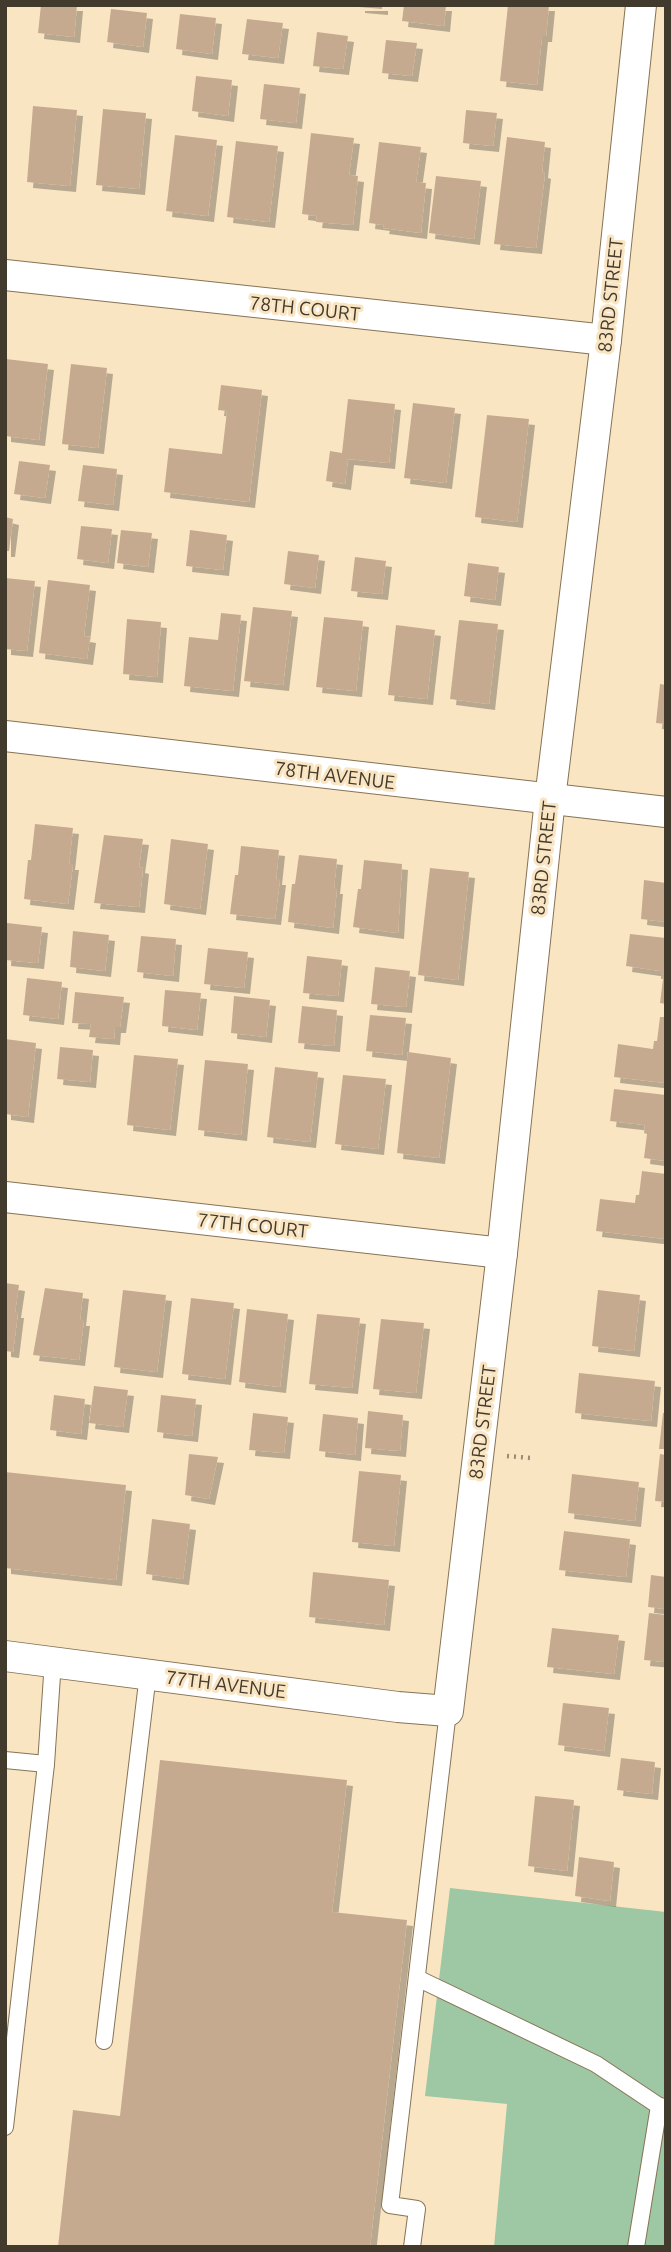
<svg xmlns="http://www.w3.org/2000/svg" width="671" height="2252" viewBox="0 0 671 2252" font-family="Ubuntu,sans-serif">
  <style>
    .green { fill: #9ec8a3 }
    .building { fill: #c6aa8f; filter: url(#shadow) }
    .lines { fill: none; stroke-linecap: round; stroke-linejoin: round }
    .lane-casing { stroke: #867355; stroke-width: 18 }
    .street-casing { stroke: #867355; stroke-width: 32 }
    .path { stroke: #998b74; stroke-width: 4.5; stroke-dasharray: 2 5; stroke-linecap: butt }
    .lane { stroke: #fff; stroke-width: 16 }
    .street { stroke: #fff; stroke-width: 30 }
    .labels { text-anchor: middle; stroke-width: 6; stroke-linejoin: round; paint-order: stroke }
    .street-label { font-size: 19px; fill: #423a2c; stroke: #fae5c3 }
  </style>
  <defs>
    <filter id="shadow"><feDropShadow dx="6" dy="6" stdDeviation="0" flood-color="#0004"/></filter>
  </defs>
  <rect width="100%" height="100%" fill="#fae5c3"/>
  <!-- green -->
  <path class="green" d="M450,1888L666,1912V2247H494L507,2104L425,2096Z"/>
  <!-- building -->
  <g class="building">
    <path d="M41,5H77L74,37L38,33Z"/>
    <path d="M359,5H382V9L359,7Z"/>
    <path d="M404,5H446L444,26L402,21Z"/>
    <path d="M508,5H549L546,36H542L537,85L500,81Z"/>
    <path d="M111,9L147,13L143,47L107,42Z"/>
    <path d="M180,14L216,18L212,54L176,49Z"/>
    <path d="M247,19L283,23L278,58L242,54Z"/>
    <path d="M317,32L348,36L343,69L313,66Z"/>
    <path d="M386,40L417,43L412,76L382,73Z"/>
    <path d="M196,76L232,80L228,116L192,111Z"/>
    <path d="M264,84L300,88L296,123L260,119Z"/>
    <path d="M33,106L77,110L70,186L27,182Z"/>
    <path d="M103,109L146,113L139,189L96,185Z"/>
    <path d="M466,110L497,113L493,146L463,143Z"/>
    <path d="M311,133L354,138L349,175L358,176L353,225L316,222L317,216L302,214Z"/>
    <path d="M175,135L217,140L208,216L166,211Z"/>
    <path d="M507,137L545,142L542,172L545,173L536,248L494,244Z"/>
    <path d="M236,141L278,146L269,222L227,217Z"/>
    <path d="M379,142L421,147L416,182L426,183L421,233L383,228L384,225L369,223Z"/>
    <path d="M436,176L481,181L474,239L429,233Z"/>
    <path d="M6,359L48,364L39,440L5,436Z"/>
    <path d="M71,364L107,368L98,448L62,444Z"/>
    <path d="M221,385L262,390L249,502L164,492L169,448L222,454L227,411L218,410Z"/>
    <path d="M348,399L395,404L389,463L348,459L345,484L326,481L330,451L342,453Z"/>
    <path d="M413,403L455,408L446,483L404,478Z"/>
    <path d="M487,415L529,419L517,522L475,517Z"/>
    <path d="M19,461L50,465L45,498L14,494Z"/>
    <path d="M83,465L117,469L113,505L78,501Z"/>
    <path d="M5,517L13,519L9,551H5Z"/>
    <path d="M81,526L112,529L108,563L77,559Z"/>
    <path d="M121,530L152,533L148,567L117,563Z"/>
    <path d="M190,530L227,535L223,570L186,566Z"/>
    <path d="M288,551L319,555L315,588L284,584Z"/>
    <path d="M355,557L386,561L382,594L351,591Z"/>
    <path d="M468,563L499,567L495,600L464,596Z"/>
    <path d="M5,578L35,581L27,651L5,649Z"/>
    <path d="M48,580L90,585L84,636L90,637L87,659L39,653Z"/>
    <path d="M253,607L292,611L283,685L244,681Z"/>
    <path d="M221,613L241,615L233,691L184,686L189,637L218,640Z"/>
    <path d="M324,617L363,621L356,691L316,687Z"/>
    <path d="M127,619L161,622L157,677L123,674Z"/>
    <path d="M459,620L498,624L489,704L450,699Z"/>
    <path d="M396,625L435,630L427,699L388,695Z"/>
    <path d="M660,684L666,685V724L656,723Z"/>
    <path d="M35,824L73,828L69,864H73L68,904L24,899L28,860H31Z"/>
    <path d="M104,835L143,839L139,867L143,868L139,907L94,903Z"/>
    <path d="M171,839L208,844L200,909L164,904Z"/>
    <path d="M241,846L279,850L276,879H280L275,919L230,914L235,875H238Z"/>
    <path d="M299,855L337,859L334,888H337L333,928L288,922L292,884H295Z"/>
    <path d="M364,860L402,864L398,933L353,927L358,889H361Z"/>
    <path d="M430,868L469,872L458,980L418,975Z"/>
    <path d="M644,880L666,883V922L641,919Z"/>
    <path d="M7,923L42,927L38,963L5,960Z"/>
    <path d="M73,931L109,935L105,971L70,967Z"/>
    <path d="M630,934L666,938V1004L660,1003L663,979H661V971L626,966Z"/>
    <path d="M141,936L176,939L173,976L137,972Z"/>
    <path d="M208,948L248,952L244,988L204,984Z"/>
    <path d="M307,956L342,960L338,996L303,993Z"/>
    <path d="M375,967L410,971L406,1007L371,1004Z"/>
    <path d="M27,978L62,982L58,1019L23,1015Z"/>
    <path d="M165,990L201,993L197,1030L162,1026Z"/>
    <path d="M75,992L124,997L120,1027H115L114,1039L89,1037L91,1024L72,1023Z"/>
    <path d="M234,996L270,1000L266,1037L231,1033Z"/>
    <path d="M302,1006L337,1010L334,1046L298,1043Z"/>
    <path d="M370,1015L406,1018L402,1055L366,1051Z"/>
    <path d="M660,1017H666V1083L614,1077L618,1044L653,1049L654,1041H657Z"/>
    <path d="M5,1039L36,1043L28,1117L5,1114Z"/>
    <path d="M60,1047L93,1050L90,1082L57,1079Z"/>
    <path d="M408,1052L451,1058L439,1158L397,1153Z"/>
    <path d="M134,1055L178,1059L170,1130L127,1125Z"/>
    <path d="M205,1060L248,1064L241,1135L198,1130Z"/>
    <path d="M275,1067L318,1072L310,1142L267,1137Z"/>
    <path d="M343,1075L386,1079L378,1149L335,1144Z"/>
    <path d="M614,1089L666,1095V1161L644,1158L647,1134L644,1133L645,1125L610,1121Z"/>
    <path d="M642,1171L666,1174V1239L596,1231L600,1199L635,1203L636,1195H639Z"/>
    <path d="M5,1283L19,1285L15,1312H18L13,1352L5,1351Z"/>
    <path d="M45,1288L83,1293L80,1320H84L79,1360L33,1355Z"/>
    <path d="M123,1290L166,1295L157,1372L114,1367Z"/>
    <path d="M598,1290L640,1295L634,1351L592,1346Z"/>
    <path d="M191,1298L234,1303L225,1379L182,1374Z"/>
    <path d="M247,1309L288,1314L280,1387L239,1382Z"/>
    <path d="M317,1314L360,1318L352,1388L309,1384Z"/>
    <path d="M381,1319L424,1323L416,1393L373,1389Z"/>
    <path d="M579,1373L655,1381L651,1421L575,1413Z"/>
    <path d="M94,1386L128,1390L123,1427L89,1423Z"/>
    <path d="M54,1395L85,1399L81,1434L50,1430Z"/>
    <path d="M161,1395L196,1399L192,1436L157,1432Z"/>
    <path d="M368,1411L403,1415L400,1451L365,1448Z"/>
    <path d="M253,1413L288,1417L284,1453L249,1450Z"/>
    <path d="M663,1413H666V1449H659Z"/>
    <path d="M323,1414L358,1418L355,1455L319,1451Z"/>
    <path d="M189,1454L218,1457L209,1499L185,1495Z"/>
    <path d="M660,1454L666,1455V1502L655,1501Z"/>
    <path d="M359,1471L401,1475L394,1546L352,1542Z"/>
    <path d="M5,1472L126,1485L116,1580L5,1568Z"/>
    <path d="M572,1474L639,1482L635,1521L568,1513Z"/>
    <path d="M152,1519L190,1524L183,1579L146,1574Z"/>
    <path d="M564,1531L630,1539L626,1577L559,1570Z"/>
    <path d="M313,1572L389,1580L384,1625L309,1617Z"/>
    <path d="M651,1575L666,1577V1609L648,1607Z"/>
    <path d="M649,1613L666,1615V1662L644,1660Z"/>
    <path d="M552,1628L619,1635L614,1674L547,1667Z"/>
    <path d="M563,1703L609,1708L604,1751L558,1745Z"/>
    <path d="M621,1758L655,1762L652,1794L617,1790Z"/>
    <path d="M160,1760L347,1780L332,1912L407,1920L370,2247H58L73,2110L120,2116Z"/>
    <path d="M535,1796L574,1800L567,1871L528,1866Z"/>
    <path d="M579,1857L614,1862L610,1901L575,1896Z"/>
  </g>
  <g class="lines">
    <defs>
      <g id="lane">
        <path d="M5,1760L46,1764"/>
        <path d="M417,1978L596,2064L659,2106L666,2107"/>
        <path d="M104,2041L148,1674"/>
        <path d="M5,2127L46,1764L53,1661"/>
        <path d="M412,2247L417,2209L390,2205L448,1711"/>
        <path d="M636,2247L659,2106"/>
      </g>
      <g id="street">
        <path d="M5,275L606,340"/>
        <path d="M5,736L666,812"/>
        <path d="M5,1197L502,1253"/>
        <path d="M5,1656L398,1707L448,1711L502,1253L550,799L606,340L641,5"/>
      </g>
    </defs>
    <!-- lane casing -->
    <use href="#lane" class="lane-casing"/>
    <!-- street casing -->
    <use href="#street" class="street-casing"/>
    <!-- path -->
    <path class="path" d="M507,1456L531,1458"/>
    <!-- lane -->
    <use href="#lane" class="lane"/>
    <!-- street -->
    <use href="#street" class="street"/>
  </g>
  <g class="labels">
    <!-- street labels -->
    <g class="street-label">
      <text transform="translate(610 295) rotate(-84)" y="7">83RD STREET</text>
      <text transform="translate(305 308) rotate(6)" y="7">78TH COURT</text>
      <text transform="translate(335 775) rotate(7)" y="7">78TH AVENUE</text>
      <text transform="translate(543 858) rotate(-84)" y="7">83RD STREET</text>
      <text transform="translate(253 1225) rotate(6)" y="7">77TH COURT</text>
      <text transform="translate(482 1422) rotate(-83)" y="7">83RD STREET</text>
      <text transform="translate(226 1684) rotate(7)" y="7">77TH AVENUE</text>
    </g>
  </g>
  <!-- border -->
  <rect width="671" height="2252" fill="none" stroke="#423a2c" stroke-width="14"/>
</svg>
